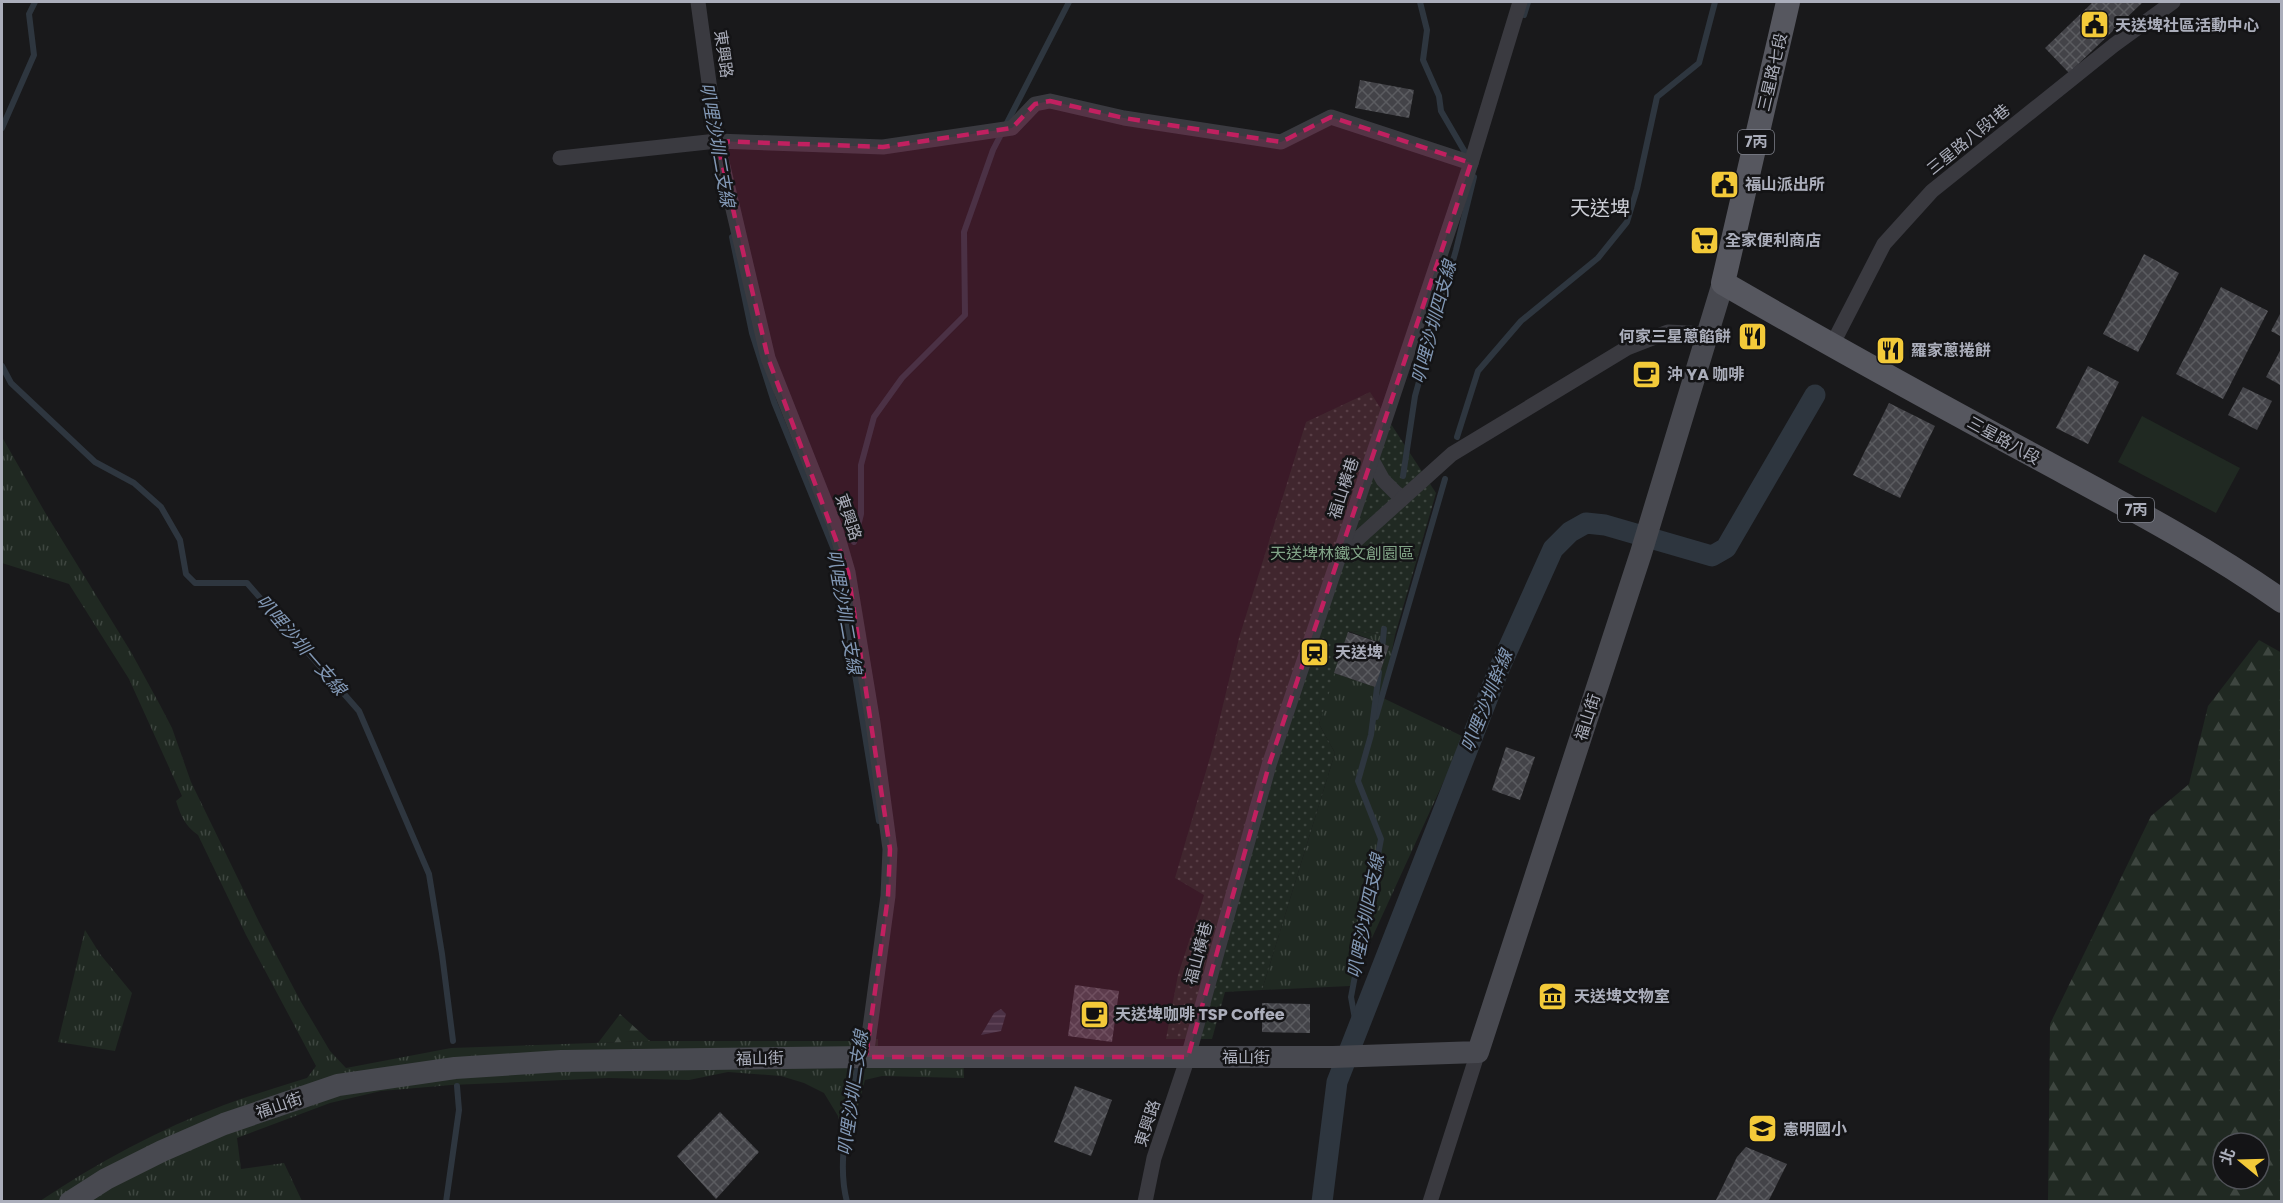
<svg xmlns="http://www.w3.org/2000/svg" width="2283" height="1203" viewBox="0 0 2283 1203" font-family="Poppins,'Noto Sans TC',sans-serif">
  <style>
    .grass { fill: url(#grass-tufts) }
    .forest { fill: url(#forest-firs); fill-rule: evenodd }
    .park { fill: url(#park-dots) }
    .pitch { fill: #202922 }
    .water { fill: url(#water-rules) }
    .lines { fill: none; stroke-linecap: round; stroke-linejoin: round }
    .stream { stroke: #2e363f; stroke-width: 6 }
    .canal { stroke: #2e363f; stroke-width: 21 }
    .building { fill: url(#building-cross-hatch) }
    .street { stroke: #3a3a40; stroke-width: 15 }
    .secondary { stroke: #484950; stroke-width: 22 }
    .primary { stroke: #56575f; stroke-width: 24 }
    .marked { fill: #c12060; fill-opacity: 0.2; stroke: #c12060; stroke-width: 4.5; stroke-dasharray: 12 8; stroke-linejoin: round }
    .labels { text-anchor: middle; stroke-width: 5; stroke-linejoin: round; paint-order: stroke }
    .shield { fill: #141416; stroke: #7e808a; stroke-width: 1.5 }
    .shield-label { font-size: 15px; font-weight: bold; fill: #abaebb }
    .poi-label { font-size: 16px; font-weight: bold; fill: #abaebb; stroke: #141416; text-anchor: start }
    .street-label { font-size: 16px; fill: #abaebb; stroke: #141416 }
    .park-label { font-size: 16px; fill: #82a588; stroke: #141416 }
    .water-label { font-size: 18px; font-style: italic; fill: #8298b5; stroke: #141416 }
    .quarter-label { font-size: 20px; fill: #ccced6; stroke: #141416 }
  </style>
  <defs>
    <pattern id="grass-tufts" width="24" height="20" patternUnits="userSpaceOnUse" patternTransform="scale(1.5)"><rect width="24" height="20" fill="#202922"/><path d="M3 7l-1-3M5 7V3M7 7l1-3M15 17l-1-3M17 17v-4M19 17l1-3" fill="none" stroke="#3e4640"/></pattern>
    <pattern id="forest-firs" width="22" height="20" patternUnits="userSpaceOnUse" patternTransform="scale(1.5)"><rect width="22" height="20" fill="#202922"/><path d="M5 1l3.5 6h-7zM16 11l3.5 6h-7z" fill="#3e4640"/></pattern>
    <pattern id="park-dots" width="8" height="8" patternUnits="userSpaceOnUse" patternTransform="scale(1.5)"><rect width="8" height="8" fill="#202922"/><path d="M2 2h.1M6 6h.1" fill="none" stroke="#3e4640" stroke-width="1.8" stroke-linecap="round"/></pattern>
    <pattern id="water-rules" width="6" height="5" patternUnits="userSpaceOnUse" patternTransform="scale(1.5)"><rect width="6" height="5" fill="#2e363f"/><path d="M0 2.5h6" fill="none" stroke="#4a5159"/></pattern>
    <pattern id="building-cross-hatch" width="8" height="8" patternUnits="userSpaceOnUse" patternTransform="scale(1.5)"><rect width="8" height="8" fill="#434348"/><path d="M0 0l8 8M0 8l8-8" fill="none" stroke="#5b5c60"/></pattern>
  </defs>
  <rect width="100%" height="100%" fill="#19191b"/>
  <!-- grass -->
  <g class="grass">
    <path d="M2,437L46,514L131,652L160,705L172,728L191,782L259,922L301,1002L330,1051L346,1068L451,1048L650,1041H850L856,1038L878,1039V1046L963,1047L964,1078L882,1076L865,1080L843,1163V1134L838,1116L824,1093L804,1083L781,1076L728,1072L689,1080L609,1078L451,1085L381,1091L330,1103L237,1138L241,1169L284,1163L302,1201H40C97,1163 159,1129 224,1105C251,1095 279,1087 307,1078L316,1066L246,935L198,835C185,826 181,816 176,801L182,796L129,679L69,584L2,563Z"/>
    <path d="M1348,631L1395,635L1383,698L1464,737L1350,986L1262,990L1335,753L1319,724L1334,673L1375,687L1389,646Z"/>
    <path d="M85,930L100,954L132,993L115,1051L58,1042Z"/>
  </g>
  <!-- forest -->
  <g class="forest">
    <path d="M2259,640L2282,653L2281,1201H2048L2050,1024L2151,816L2189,784L2208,706ZM2223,1143H2259V1179H2223Z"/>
    <path d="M620,1014L650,1041L598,1043Z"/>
  </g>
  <!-- park -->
  <path class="park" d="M1370,392L1436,493L1395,635L1349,631L1319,724L1335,753L1262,990L1225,992L1212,1039H1166L1178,975L1204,895L1175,878L1213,747L1239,638L1306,422Z"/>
  <!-- pitch -->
  <path class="pitch" d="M2142,416L2240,468L2216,513L2118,462Z"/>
  <!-- water -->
  <path class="water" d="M1001,1009L1006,1014L1001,1031L981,1035L994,1013Z"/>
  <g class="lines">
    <!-- stream -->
    <g class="stream">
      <path d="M1420,2L1427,30L1423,60L1439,96L1441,111L1469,159"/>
      <path d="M1524,15L1528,2"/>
      <path d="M2,128L34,55L29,14L35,2"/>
      <path d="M732,237L752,333L774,402L835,552L879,821"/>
      <path d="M2,366L11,383L95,462L134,483L161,507L180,540L186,574L195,583H247L359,711L429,874L442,954L453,1041"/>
      <path d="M1457,437L1478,371L1521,321L1598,258L1627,222L1637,189L1657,97L1699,63L1715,2"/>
      <path d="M1403,476L1415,396L1456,250L1474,177"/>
      <path d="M854,542L861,514V465L874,417L902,378L965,315L964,232L993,150L1069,2"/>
      <path d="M1382,650L1384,629"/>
      <path d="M1376,717L1445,479"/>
      <path d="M1357,1030L1351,997L1381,839L1358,781L1371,735L1379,672"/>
      <path d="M446,1202L459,1110L457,1086"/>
      <path d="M847,1202C835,1156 852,1106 859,1060"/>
    </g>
    <!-- canal -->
    <path class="canal" d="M1322,1202L1337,1082L1499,669L1553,549L1570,532L1586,523L1605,525L1712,556L1726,548L1815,395"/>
  </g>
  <!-- building -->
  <g class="building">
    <path d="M2093,2H2143L2069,73L2045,48Z"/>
    <path d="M1360,80L1414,90L1409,118L1355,108Z"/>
    <path d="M2144,254L2179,273L2138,352L2103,334Z"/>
    <path d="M2221,287L2268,311L2223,399L2176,374Z"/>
    <path d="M2280,314L2282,315V337L2271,331Z"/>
    <path d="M2282,347V386L2266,377Z"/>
    <path d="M2088,366L2119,382L2088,444L2056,428Z"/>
    <path d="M2243,387L2272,401L2257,430L2228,415Z"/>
    <path d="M1889,403L1935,426L1900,498L1853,475Z"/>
    <path d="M1348,632L1389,646L1375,687L1334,673Z"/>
    <path d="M1506,747L1535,757L1520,800L1492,790Z"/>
    <path d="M1075,985L1119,991L1112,1042L1068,1036Z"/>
    <path d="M1262,1003L1310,1004V1033L1262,1032Z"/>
    <path d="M1075,1086L1112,1100L1091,1156L1054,1142Z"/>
    <path d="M720,1112L759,1152L716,1199L677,1156Z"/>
    <path d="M1746,1147L1787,1164L1768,1202H1715L1737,1157Z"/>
  </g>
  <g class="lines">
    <!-- street -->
    <g class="street">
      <path d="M698,2L717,141L768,358L835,527L848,572L873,723L890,849L888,896L866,1057"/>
      <path d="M560,158L717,141L883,147L1012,128L1035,104L1050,101L1124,118L1281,142L1331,117L1471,163"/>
      <path d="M1832,345L1884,244L1932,191L2114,45L2173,2"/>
      <path d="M1372,460L1383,480L1402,499"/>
      <path d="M1342,553L1452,454L1627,348L1668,332L1707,334"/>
      <path d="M1145,1202L1154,1158L1188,1057L1269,765L1471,163L1520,2"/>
      <path d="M1430,1202L1478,1052"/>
    </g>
    <!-- secondary -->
    <path class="secondary" d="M70,1202L106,1179L162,1151L224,1124L338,1085L455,1068L561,1061L866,1057H1333L1478,1052L1641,553L1723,283"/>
    <!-- primary -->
    <path class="primary" d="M1788,2L1723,283C1827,343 1932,401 2038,458C2121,503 2204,546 2282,601"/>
  </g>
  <!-- marked area -->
  <path class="marked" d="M1050,101L1124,118L1281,142L1331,117L1471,163L1269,765L1188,1057H866L888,896L890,849L848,572L768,358L717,141L883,147L1012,128L1035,104Z"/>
  <!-- icons -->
  <defs>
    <symbol id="civic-square" viewBox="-11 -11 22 22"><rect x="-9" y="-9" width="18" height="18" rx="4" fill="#f3ca39" stroke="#141416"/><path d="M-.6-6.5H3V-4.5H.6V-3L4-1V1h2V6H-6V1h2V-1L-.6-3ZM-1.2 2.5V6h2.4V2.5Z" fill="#111"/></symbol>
    <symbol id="supermarket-square" viewBox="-11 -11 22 22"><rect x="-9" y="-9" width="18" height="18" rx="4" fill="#f3ca39" stroke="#141416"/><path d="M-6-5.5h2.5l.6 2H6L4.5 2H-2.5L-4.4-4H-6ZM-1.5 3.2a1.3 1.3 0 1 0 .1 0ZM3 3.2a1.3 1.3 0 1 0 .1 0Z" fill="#111"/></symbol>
    <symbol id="restaurant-square" viewBox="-11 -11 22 22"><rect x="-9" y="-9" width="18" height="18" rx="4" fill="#f3ca39" stroke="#141416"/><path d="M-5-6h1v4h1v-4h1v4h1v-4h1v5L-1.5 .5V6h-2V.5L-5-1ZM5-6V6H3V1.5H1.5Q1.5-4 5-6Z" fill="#111"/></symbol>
    <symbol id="cafe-square" viewBox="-11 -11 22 22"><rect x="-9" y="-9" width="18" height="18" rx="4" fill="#f3ca39" stroke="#141416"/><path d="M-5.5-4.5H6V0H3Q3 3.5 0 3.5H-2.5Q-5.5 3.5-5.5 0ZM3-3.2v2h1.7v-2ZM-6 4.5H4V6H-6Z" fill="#111"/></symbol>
    <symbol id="station-square" viewBox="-11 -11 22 22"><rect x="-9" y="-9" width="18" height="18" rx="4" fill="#f3ca39" stroke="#141416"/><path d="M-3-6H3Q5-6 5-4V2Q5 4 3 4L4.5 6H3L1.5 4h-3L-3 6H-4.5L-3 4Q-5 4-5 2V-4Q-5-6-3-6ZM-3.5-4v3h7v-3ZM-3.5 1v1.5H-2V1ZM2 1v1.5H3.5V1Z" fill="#111"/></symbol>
    <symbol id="museum-square" viewBox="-11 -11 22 22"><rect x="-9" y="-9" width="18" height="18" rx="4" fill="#f3ca39" stroke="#141416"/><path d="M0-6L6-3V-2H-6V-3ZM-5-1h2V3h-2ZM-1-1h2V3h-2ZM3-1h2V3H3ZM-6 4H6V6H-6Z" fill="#111"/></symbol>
    <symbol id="school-square" viewBox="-11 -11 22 22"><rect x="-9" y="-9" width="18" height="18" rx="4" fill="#f3ca39" stroke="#141416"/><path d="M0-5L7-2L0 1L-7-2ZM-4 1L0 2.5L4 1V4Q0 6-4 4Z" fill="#111"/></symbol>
  </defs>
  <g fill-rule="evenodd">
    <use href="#civic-square" x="2078" y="8" width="33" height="33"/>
    <use href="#civic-square" x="1708" y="168" width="33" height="33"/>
    <use href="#supermarket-square" x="1688" y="224" width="33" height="33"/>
    <use href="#restaurant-square" x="1736" y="320" width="33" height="33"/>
    <use href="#restaurant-square" x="1874" y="334" width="33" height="33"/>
    <use href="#cafe-square" x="1630" y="358" width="33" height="33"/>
    <use href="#station-square" x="1298" y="636" width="33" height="33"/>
    <use href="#museum-square" x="1536" y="980" width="33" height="33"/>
    <use href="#cafe-square" x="1078" y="998" width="33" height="33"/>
    <use href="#school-square" x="1746" y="1112" width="33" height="33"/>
  </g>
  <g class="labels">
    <!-- shield labels -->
    <g class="shield">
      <rect x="1738" y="130" width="36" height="24" rx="4.5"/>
      <rect x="2118" y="498" width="36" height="24" rx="4.5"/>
    </g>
    <g class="shield-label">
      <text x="1756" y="147">7丙</text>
      <text x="2136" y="515">7丙</text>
    </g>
    <!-- poi labels -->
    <g class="poi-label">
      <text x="2115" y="31">天送埤社區活動中心</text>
      <text x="1745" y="190">福山派出所</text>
      <text x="1725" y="246">全家便利商店</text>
      <text x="1731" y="342" text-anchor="end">何家三星蔥餡餅</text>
      <text x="1911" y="356">羅家蔥捲餅</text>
      <text x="1667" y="380">沖 YA 咖啡</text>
      <text x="1335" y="658">天送埤</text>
      <text x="1574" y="1002">天送埤文物室</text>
      <text x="1115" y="1020">天送埤咖啡 TSP Coffee</text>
      <text x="1783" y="1135">憲明國小</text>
    </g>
    <!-- street labels -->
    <g class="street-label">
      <text transform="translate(724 54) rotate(82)" y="6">東興路</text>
      <text transform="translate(1772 72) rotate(-77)" y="6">三星路七段</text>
      <text transform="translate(1968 139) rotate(-39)" y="6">三星路八段1巷</text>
      <text transform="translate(2004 440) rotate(29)" y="6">三星路八段</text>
      <text transform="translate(1343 488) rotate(-72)" y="6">福山橫巷</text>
      <text transform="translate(849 517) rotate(71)" y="6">東興路</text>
      <text transform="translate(1587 717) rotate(-72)" y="6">福山街</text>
      <text transform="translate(1198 953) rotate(-75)" y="6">福山橫巷</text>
      <text x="1246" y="1063">福山街</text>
      <text transform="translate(760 1058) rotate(-1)" y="6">福山街</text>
      <text transform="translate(279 1105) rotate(-19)" y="6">福山街</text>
      <text transform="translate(1147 1123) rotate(-72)" y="6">東興路</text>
    </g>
    <!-- park labels -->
    <g class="park-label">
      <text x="1342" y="559">天送埤林鐵文創園區</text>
    </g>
    <!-- water labels -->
    <g class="water-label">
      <text transform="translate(717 145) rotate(80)" y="6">叭哩沙圳二支線</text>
      <text transform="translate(1434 322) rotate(-75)" y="6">叭哩沙圳四支線</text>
      <text transform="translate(844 612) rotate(80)" y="6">叭哩沙圳二支線</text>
      <text transform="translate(301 645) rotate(49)" y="6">叭哩沙圳一支線</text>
      <text transform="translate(1487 701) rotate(-68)" y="6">叭哩沙圳幹線</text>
      <text transform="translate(1366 916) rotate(-79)" y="6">叭哩沙圳四支線</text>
      <text transform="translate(853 1093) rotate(-82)" y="6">叭哩沙圳二支線</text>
    </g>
    <!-- quarter labels -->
    <g class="quarter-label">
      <text x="1600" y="215">天送埤</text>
    </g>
  </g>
  <!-- border -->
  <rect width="2283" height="1203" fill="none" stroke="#abaebb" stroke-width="6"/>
  <!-- north arrow -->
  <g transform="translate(2241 1161) rotate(289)"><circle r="28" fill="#141416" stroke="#505258" stroke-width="1.5"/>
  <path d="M0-4.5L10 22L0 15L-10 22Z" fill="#f3ca39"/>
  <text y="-9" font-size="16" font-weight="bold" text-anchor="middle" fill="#abaebb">北</text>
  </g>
</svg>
